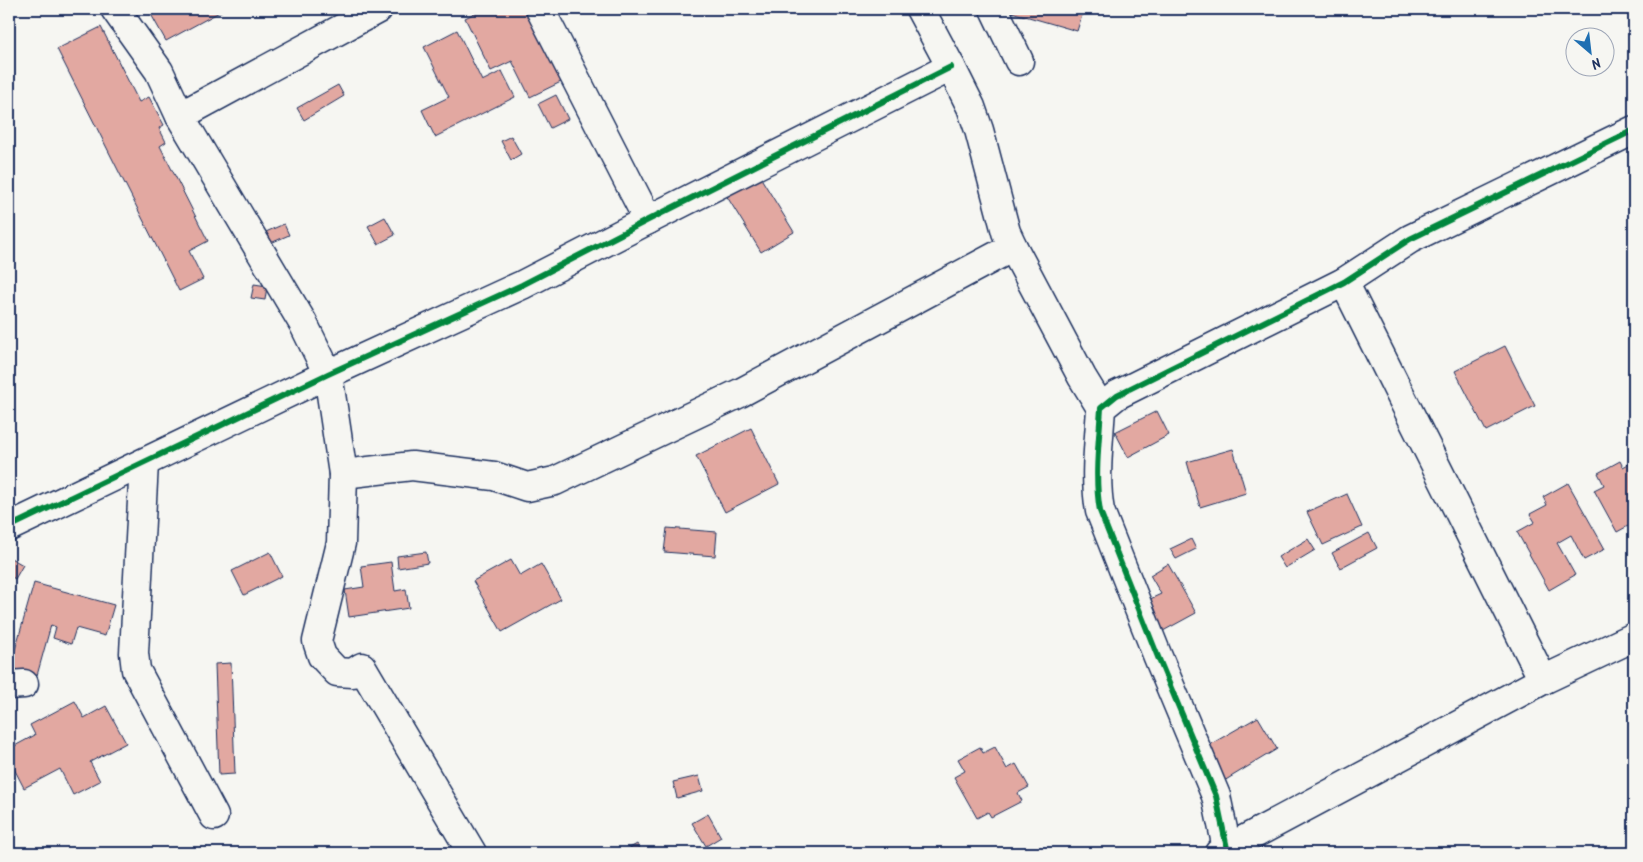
<svg xmlns="http://www.w3.org/2000/svg" width="1643" height="862" viewBox="0 0 1643 862" font-family="Kalam,sans-serif">
  <style>
    .building { fill: #e2a8a1; stroke: #1b2f5e }
    .lines { fill: none; stroke-linecap: round; stroke-linejoin: round }
    .minor-casing { stroke: #1b2f5e; stroke-width: 31 }
    .minor { stroke: #f6f6f2; stroke-width: 28 }
    .cycleway-casing { stroke: #f6f6f2; stroke-width: 9 }
    .cycleway { stroke: #00873e; stroke-width: 6 }
  </style>
  <rect width="100%" height="100%" fill="#f6f6f2"/>
  <filter id="ink" filterUnits="userSpaceOnUse"><feTurbulence type="fractalNoise" baseFrequency=".02" numOctaves="2"/><feDisplacementMap in="SourceGraphic" scale="10" xChannelSelector="R" yChannelSelector="G"/><feConvolveMatrix kernelMatrix="1 2 1 2 8 2 1 2 1" color-interpolation-filters="sRGB"/></filter>
  <g filter="url(#ink)">
    <!-- building -->
    <g class="building">
      <path d="M148,9H225L166,41Z"/>
      <path d="M483,9H526L563,81L530,97L512,61L491,71L465,18Z"/>
      <path d="M1001,9H1084L1077,31Z"/>
      <path d="M101,27L139,102L149,97L164,125L159,128L166,142L160,146L208,241L189,251L203,279L179,291L57,49Z"/>
      <path d="M457,30L482,81L502,71L515,97L435,137L422,110L449,97L424,47Z"/>
      <path d="M338,85L344,96L304,120L297,108Z"/>
      <path d="M556,95L568,119L550,128L538,104Z"/>
      <path d="M511,136L521,154L511,160L501,141Z"/>
      <path d="M759,175L794,232L761,252L726,195Z"/>
      <path d="M385,217L395,235L378,244L368,226Z"/>
      <path d="M284,224L289,235L264,246L259,235Z"/>
      <path d="M254,284L267,286L265,300L251,298Z"/>
      <path d="M1505,346L1535,406L1486,431L1455,371Z"/>
      <path d="M1157,411L1169,435L1128,457L1115,432Z"/>
      <path d="M751,428L779,484L725,512L696,456Z"/>
      <path d="M1233,449L1246,493L1200,507L1187,462Z"/>
      <path d="M1620,461L1623,467L1634,461V529L1631,531L1628,526L1617,532L1594,490L1604,485L1598,473Z"/>
      <path d="M1568,483L1605,549L1584,560L1571,535L1557,543L1575,575L1549,590L1517,532L1535,522L1530,514L1547,505L1543,497Z"/>
      <path d="M1347,494L1362,527L1323,545L1307,512Z"/>
      <path d="M667,528L717,532L715,556L664,552Z"/>
      <path d="M1369,533L1377,548L1340,568L1332,553Z"/>
      <path d="M1191,539L1196,549L1176,559L1170,549Z"/>
      <path d="M1308,539L1315,550L1285,568L1278,557Z"/>
      <path d="M270,552L282,576L244,595L232,571Z"/>
      <path d="M426,552L428,563L398,568L397,556Z"/>
      <path d="M9,557L23,565L15,579L9,575Z"/>
      <path d="M511,560L520,576L541,564L561,599L502,632L473,581Z"/>
      <path d="M391,562L395,591L406,589L409,608L349,617L345,590L364,587L361,566Z"/>
      <path d="M1168,564L1196,613L1163,631L1146,601L1161,594L1150,575Z"/>
      <path d="M34,583L114,605L105,636L76,628L71,644L53,638L56,627L51,625L36,679L9,671Z"/>
      <path d="M231,663L235,774L219,775L215,664Z"/>
      <path d="M75,701L84,718L106,706L126,743L90,762L100,781L73,795L60,769L24,788L9,759V749L35,735L30,725Z"/>
      <path d="M1258,717L1277,749L1224,781L1204,748Z"/>
      <path d="M980,747L983,753L995,747L1007,769L1016,764L1029,787L1018,793L1022,801L991,817L988,812L977,818L954,777L965,771L958,759Z"/>
      <path d="M699,776L703,791L677,798L673,782Z"/>
      <path d="M708,814L721,837L706,846L692,823Z"/>
      <path d="M637,844L643,853H621Z"/>
    </g>
    <g class="lines">
      <defs>
        <g id="minor">
          <path d="M115,9L159,71L180,116L303,323L328,374L343,474L341,543L317,641L322,656L337,672L353,673L362,667L472,853"/>
          <path d="M540,9L648,220"/>
          <path d="M920,9L951,67L971,107L979,130L1006,232L1013,247L1082,377L1101,408"/>
          <path d="M994,9L1019,61"/>
          <path d="M180,116L378,9"/>
          <path d="M1344,282L1543,680"/>
          <path d="M144,463L134,653L136,670L214,816"/>
          <path d="M343,474L412,466L494,476L527,487L555,481L740,393L1013,247"/>
          <path d="M9,527L328,374L522,285L648,220L951,67"/>
          <path d="M9,685L24,684"/>
          <path d="M1219,853L1543,680L1634,637"/>
          <path d="M1228,853L1216,796L1158,657L1100,511C1094,477 1099,442 1101,408L1117,395L1344,282L1410,239L1634,130"/>
        </g>
      </defs>
      <!-- minor casing -->
      <use href="#minor" class="minor-casing"/>
      <!-- minor -->
      <use href="#minor" class="minor"/>
      <defs>
        <g id="cycleway">
          <path d="M9,527L328,374L522,285L648,220L951,67"/>
          <path d="M1228,853L1216,796L1158,657L1100,511C1094,477 1099,442 1101,408L1117,395L1344,282L1410,239L1634,130"/>
        </g>
      </defs>
      <!-- cycleway casing -->
      <use href="#cycleway" class="cycleway-casing"/>
      <!-- cycleway -->
      <use href="#cycleway" class="cycleway"/>
    </g>
  </g>
  <!-- margin -->
  <rect width="1643" height="862" fill="none" stroke="#f6f6f2" stroke-width="30"/>
  <rect x="15" y="15" width="1613" height="832" fill="none" stroke="#1b2f5e" stroke-width="2" filter="url(#ink)"/>
  <!-- north arrow -->
  <g transform="translate(1590 52) rotate(152)"><circle r="24" fill="#f6f6f2" stroke="#9ea6b7"/>
  <path d="M0-4L9 19L0 12L-9 19Z" fill="#1f6fb2"/>
  <text y="-8" font-size="14" font-weight="bold" text-anchor="middle" fill="#1b2f5e">N</text>
  </g>
</svg>
